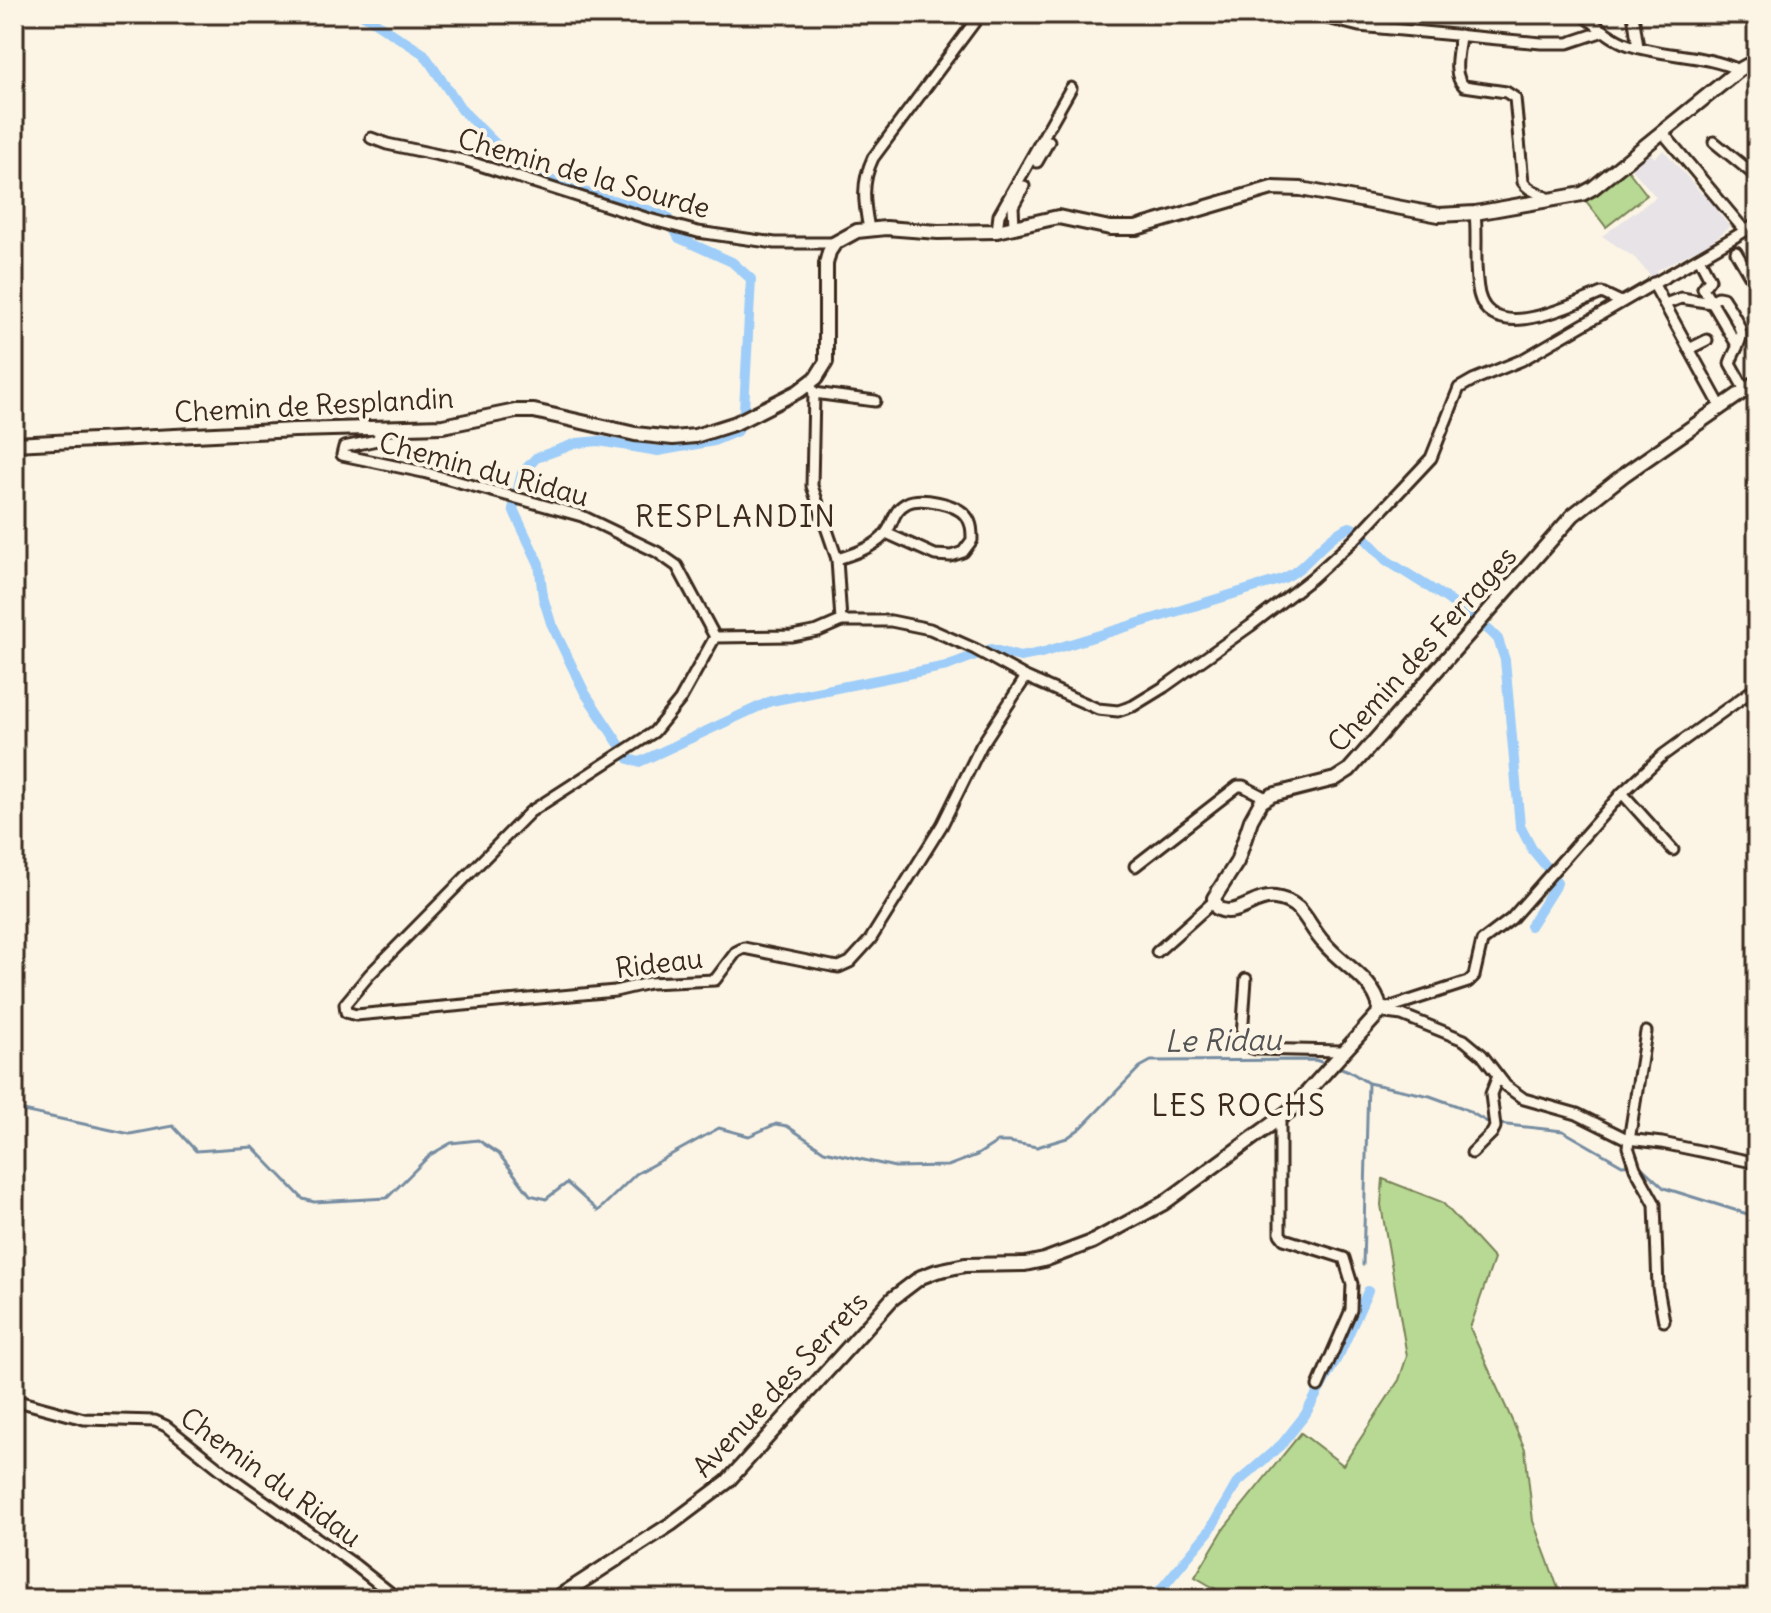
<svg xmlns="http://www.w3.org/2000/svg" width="1771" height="1613" viewBox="0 0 1771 1613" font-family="Delius,sans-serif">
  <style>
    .built { fill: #e7e3e7 }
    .green { fill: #b7d993; stroke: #798258; stroke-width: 2 }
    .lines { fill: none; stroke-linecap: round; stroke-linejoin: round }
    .stream { stroke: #768ca1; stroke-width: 3 }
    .canal { stroke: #9ecdf9; stroke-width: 10 }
    .street-casing { stroke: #3b2a1e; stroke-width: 15 }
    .secondary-casing { stroke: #3b2a1e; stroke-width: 18 }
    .street { stroke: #fcf5e5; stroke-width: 9 }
    .secondary { stroke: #fcf5e5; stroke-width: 12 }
    .labels { text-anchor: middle; stroke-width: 8; stroke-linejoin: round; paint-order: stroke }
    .street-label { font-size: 28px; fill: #3b2a1e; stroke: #fcf5e5 }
    .neighbourhood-label { font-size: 30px; letter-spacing: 2px; fill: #3b2a1e; stroke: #fcf5e5 }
    .water-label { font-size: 30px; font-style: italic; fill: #545355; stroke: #fcf5e5 }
  </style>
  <rect width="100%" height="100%" fill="#fcf5e5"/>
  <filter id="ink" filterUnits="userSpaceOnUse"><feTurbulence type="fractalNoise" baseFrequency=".0125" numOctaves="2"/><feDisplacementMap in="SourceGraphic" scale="16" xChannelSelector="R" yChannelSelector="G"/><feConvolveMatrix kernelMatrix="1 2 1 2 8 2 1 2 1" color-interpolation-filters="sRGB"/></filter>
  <g filter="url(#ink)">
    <!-- built -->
    <path class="built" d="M1664,150L1702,194L1705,192L1720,208L1717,211L1730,227L1711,242L1656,271L1660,275L1653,279L1635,258L1602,236L1656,197L1631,168L1650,152L1654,158Z"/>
    <!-- green -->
    <g class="green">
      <path d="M1627,169L1647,195L1606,227L1586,201Z"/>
      <path d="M1383,1179L1442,1202L1494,1259L1470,1328L1525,1449L1533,1521L1562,1599H1233L1195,1577L1225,1527L1301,1433L1343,1465L1399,1380L1407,1356L1381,1205Z"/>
    </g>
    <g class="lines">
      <!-- stream -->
      <g class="stream">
        <path d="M1336,1066L1349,1071L1368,1083L1430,1096L1463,1108L1489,1123L1563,1131L1622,1165L1638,1164L1664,1188L1757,1217"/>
        <path d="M14,1109L130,1134L173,1126L196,1151L253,1147L303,1199L314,1202L387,1198L430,1155L451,1143L478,1140L499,1154L530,1195L546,1199L567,1183L598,1211L636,1174L719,1128L749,1136L776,1124L787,1126L824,1151L895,1167L948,1166L977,1155L997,1142H1009L1037,1147L1067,1138L1082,1127L1140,1067L1151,1061L1315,1060L1328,1064"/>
        <path d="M1363,1265L1368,1083"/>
      </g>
      <!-- canal -->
      <g class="canal">
        <path d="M362,14L424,54L462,110L520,168L570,188L666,215L679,238L732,262L751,279L744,409L738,431L714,441L658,451L599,441L577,443L536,458L522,473L513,509L539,564L543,597L551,623L585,693L629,759L639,762L646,759L771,701L947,666L991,649L1020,657L1041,653L1279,580C1307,571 1322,537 1350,527L1357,530L1386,560L1446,598L1490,631L1498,639L1505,660L1520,826L1532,849L1550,871L1557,883L1530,926"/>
        <path d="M1153,1599L1210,1530L1237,1483L1282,1444L1305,1415L1341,1351L1368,1291"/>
      </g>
      <defs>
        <g id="street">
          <path d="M1311,14L1359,26L1541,43H1568L1604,31"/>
          <path d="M1582,14C1597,25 1611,39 1629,45C1665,57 1704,54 1739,70"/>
          <path d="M1633,14L1638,47"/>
          <path d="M1460,35C1459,51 1451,74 1464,86L1506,92L1515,98L1523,182C1529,192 1541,192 1549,200"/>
          <path d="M1663,133L1745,231"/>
          <path d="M371,138L387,144L467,161L649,219L698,232L775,243H835"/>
          <path d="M1714,142L1757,177"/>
          <path d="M1037,162L1049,141"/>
          <path d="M1475,213C1478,239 1473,268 1479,294C1492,346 1573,304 1602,293L1621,302"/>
          <path d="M1014,226L1013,206L1024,186"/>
          <path d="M869,229C864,203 861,183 873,158L976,20"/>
          <path d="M997,231L999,215L1071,88"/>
          <path d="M1736,252L1757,288"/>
          <path d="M1699,258L1710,279L1703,288L1711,301"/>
          <path d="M1653,283L1721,407"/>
          <path d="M1665,304L1681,298L1712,303"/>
          <path d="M1737,345L1711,301L1718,297L1723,298C1729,308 1742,325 1741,337C1739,346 1733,354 1730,363L1745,390"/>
          <path d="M1689,349L1707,340"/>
          <path d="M810,384L814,393L812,486L837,559L841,621"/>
          <path d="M814,393L875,401"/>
          <path d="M382,428L377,440L344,447L342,455L423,472L582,516L657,552L677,566L715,637"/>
          <path d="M837,559C851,555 877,546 886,533C894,522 893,510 907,503C920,496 957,504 966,516C972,523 972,531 972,540L963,552L951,556L935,555L886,533"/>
          <path d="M1026,677L981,746L942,825L870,940L850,962L839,967L832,966L744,948L736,952L715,980L649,983L615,991L356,1015L346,1012L345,1004L370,974L530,812L654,732L680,700L715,637L792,636L818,631L841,621H891L930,629L975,649L1026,677L1098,709L1118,711L1133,706L1164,687L1250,626L1312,578L1355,539L1431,458L1459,388L1473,380L1522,360L1757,224"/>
          <path d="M1622,793L1673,850"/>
          <path d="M1135,866L1238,786H1243L1266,798"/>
          <path d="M1157,952L1213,902"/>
          <path d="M1246,979L1242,1036L1246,1046L1255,1049L1342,1051"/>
          <path d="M1385,1009L1468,982L1474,976L1482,941L1511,919L1622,793L1663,755L1757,687"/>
          <path d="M1386,1013L1402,1015L1464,1040L1482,1055L1506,1086L1524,1099L1577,1114L1627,1139L1662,1143L1757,1163"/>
          <path d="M1646,1032L1628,1147L1635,1168L1655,1204L1658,1288L1664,1321"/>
          <path d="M1280,1118V1234L1284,1239L1344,1258L1352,1284L1351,1310L1318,1386"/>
          <path d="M1472,1153L1492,1133L1495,1127L1491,1094L1498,1076"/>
          <path d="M14,1400L84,1419L155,1421L166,1426L229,1476L355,1565L398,1599"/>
        </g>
        <g id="secondary">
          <path d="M14,444L295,430L443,426L516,411H534L635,434L673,438L695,436L736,423L799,391L816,378L826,362V264L829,252L835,243L857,231L886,228L938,232L997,231L1058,217L1110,228H1136L1272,188L1301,189L1439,215L1475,213L1549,200L1582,194L1593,188L1739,70L1757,60"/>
          <path d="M1380,1008C1374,979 1342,965 1324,943C1314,933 1308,918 1298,908C1292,903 1283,899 1275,898C1254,895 1237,919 1217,908L1214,898L1237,862L1251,820L1261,802L1272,795L1335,779L1349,770L1573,515L1625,474L1757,382"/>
          <path d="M555,1599L671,1524L727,1482L892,1299L921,1277L937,1271L965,1265L1025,1264L1044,1260L1092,1242L1164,1203L1292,1109L1378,1014L1379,1009H1385"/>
        </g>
      </defs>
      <!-- street casing -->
      <use href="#street" class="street-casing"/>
      <!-- secondary casing -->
      <use href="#secondary" class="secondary-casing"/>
      <!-- street -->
      <use href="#street" class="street"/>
      <!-- secondary -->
      <use href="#secondary" class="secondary"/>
    </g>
  </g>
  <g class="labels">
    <!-- street labels -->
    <g class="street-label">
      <text transform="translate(584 173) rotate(16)" y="10">Chemin de la Sourde</text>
      <text transform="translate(314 405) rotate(-3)" y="10">Chemin de Resplandin</text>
      <text transform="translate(484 469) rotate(15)" y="10">Chemin du Ridau</text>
      <text transform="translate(1422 649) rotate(-48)" y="10">Chemin des Ferrages</text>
      <text transform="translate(659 963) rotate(-7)" y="10">Rideau</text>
      <text transform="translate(780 1384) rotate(-47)" y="10">Avenue des Serrets</text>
      <text transform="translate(271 1477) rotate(36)" y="10">Chemin du Ridau</text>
    </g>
    <!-- neighbourhood labels -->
    <g class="neighbourhood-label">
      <text x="736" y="527">RESPLANDIN</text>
      <text x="1239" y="1116">LES ROCHS</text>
    </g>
    <!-- water labels -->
    <g class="water-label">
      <text transform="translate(1223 1041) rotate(-1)" y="10">Le Ridau</text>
    </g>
  </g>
  <!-- margin -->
  <rect width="1771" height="1613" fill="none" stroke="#fcf5e5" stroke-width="48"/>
  <rect x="24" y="24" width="1723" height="1565" fill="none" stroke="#3b2a1e" stroke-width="3" filter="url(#ink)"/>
</svg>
